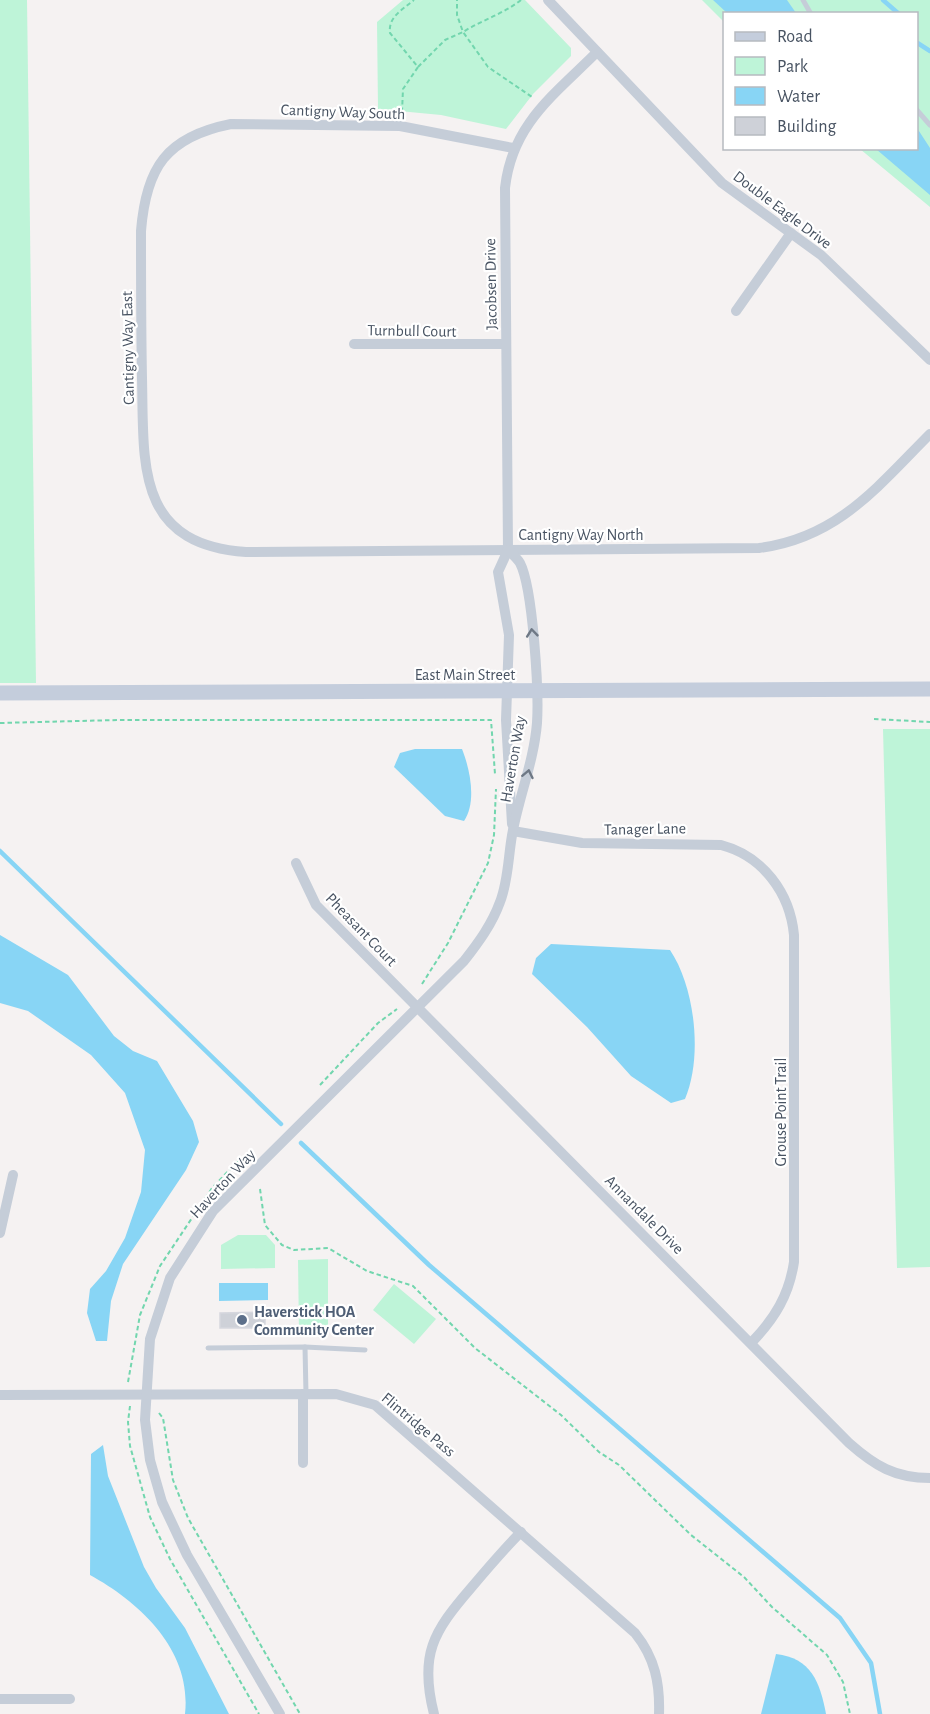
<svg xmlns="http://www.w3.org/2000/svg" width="930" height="1714" viewBox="0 0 930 1714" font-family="'Alegreya Sans',sans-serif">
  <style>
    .green { fill: #bef4d8 }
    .water { fill: #88d5f5 }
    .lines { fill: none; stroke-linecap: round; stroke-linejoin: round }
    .stream { stroke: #88d5f5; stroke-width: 4.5 }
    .building { fill: #ced1d8; stroke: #d6d7de; stroke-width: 1.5 }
    .path { stroke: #72d6ae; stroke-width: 2; stroke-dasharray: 4.5 3; stroke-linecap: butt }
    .lane { stroke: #c5cdd8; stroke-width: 5 }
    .street { stroke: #c5cdd8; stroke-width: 10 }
    .secondary { stroke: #c4cddc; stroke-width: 15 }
    .oneway { stroke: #6e7885 }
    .service-dot { fill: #5c6f8a; stroke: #fff; stroke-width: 2 }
    .labels { text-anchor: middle; stroke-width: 4.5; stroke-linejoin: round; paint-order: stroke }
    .street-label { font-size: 16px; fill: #485362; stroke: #fff }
    .service-label { font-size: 16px; font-weight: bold; fill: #4e5e75; stroke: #fff; text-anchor: start }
  </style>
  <rect width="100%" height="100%" fill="#f5f2f2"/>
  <!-- green -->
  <g class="green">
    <path d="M0,0H27L36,683H0Z"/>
    <path d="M403,0H525L571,48V56L533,94L506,129L441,115L378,109L377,22Z"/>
    <path d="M702,0H930V207L860,149L916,148V14H724V22Z"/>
    <path d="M883,729H930V1267L897,1268Z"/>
    <path d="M238,1235H266L275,1245V1268L221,1269V1245Z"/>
    <path d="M328,1259V1333H299L298,1260Z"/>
    <path d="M394,1284L436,1319L414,1344L373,1310Z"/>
  </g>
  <!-- water -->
  <g class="water">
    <path d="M713,0H787L796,13H727Z"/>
    <path d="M917,128L930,148V195L876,149L916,148Z"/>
    <path d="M415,749H462C470,769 477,802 464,821L445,816L394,767L400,753Z"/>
    <path d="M0,935L68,975L114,1036L133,1051L157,1061L193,1121L199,1142L186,1170L123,1264L111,1301L107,1341H96L87,1313L90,1289L106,1271L125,1238L141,1192L145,1150L125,1093L91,1055L28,1011L0,1003Z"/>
    <path d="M551,944L670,950C695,987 703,1057 685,1099L671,1103L631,1076L587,1027L532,974L536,958Z"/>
    <path d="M219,1283H268V1300L219,1301Z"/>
    <path d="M103,1445L108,1476L144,1567L156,1588L185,1628L229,1714H185C192,1651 141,1603 90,1575L91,1454Z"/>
    <path d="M776,1654C811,1658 820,1682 826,1714H761Z"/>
  </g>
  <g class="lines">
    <!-- stream -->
    <g class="stream">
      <path d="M883,0L899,14"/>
      <path d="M916,42L930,51"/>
      <path d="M0,851L281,1124"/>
      <path d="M301,1143L429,1265L840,1618L871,1663L880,1714"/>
    </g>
  </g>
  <!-- building -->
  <path class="building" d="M265,1312V1328H220V1313Z"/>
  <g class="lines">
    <!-- path -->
    <g class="path">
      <path d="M521,0C503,14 482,20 463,32L488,67L532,97"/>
      <path d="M418,67L445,40L463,32L457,15V0"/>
      <path d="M402,112L403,89L418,67L390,33C388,17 402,10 414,0"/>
      <path d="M874,719L930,722"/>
      <path d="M0,723L119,720H491L495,774"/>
      <path d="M422,984L448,943L488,863L494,835L496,789"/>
      <path d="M320,1085L378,1023L397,1009"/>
      <path d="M260,1189L265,1225L282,1245L294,1250L328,1248L367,1271L413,1286L475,1348L561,1415L599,1452L619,1465L691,1535L744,1577L772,1607L827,1655L843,1682L850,1714"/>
      <path d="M128,1382L140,1315L160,1266L212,1188L234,1165L253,1152"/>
      <path d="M130,1406L128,1422L130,1446L150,1517L170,1559L259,1714"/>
      <path d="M159,1413L163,1418L173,1480L188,1518L300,1714"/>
    </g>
    <!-- lane -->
    <g class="lane">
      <path d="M803,0L811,14"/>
      <path d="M916,109L930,125"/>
      <path d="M305,1347L365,1350"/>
      <path d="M208,1348L305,1347L306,1394"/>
    </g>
    <!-- street -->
    <g class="street">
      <path d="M548,0L722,183L821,255L930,360"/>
      <path d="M513,148L400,126L231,124C166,137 146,168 141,231C141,280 141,329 142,378C144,464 135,544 246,552L759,548C838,538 878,486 930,434"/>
      <path d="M736,311L791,233"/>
      <path d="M354,344H506"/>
      <path d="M512,824L506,720L509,635L498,572L508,550L505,188C512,124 554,95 597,52"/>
      <path d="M513,831L582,843L721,845C763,856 790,893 794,935V1262C789,1295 775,1318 752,1342"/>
      <path d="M296,863L316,905L849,1443C875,1466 895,1478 930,1478"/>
      <path d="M0,1233L13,1175"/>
      <path d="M303,1394V1463"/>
      <path d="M0,1395L336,1394L375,1405L635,1633C655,1658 660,1683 659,1714"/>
      <path d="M0,1699H70"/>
      <path d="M280,1714L187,1555L162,1502L150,1460L145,1420L150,1339L170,1278L213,1211L464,961C479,942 492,924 500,902C509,879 508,854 513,830C520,794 534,760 537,723C539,692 533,588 520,563C517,558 512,554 508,550"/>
      <path d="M434,1714C419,1655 433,1632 471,1588C487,1569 503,1550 521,1532"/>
    </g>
    <!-- secondary -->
    <path class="secondary" d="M0,693L930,689"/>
  </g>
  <!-- one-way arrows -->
  <defs><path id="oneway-chevron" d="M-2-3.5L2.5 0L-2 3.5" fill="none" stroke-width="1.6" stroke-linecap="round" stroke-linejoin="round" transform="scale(1.5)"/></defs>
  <g class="oneway">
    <use href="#oneway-chevron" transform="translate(532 633) rotate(-96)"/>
    <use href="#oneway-chevron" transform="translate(528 774) rotate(-78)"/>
  </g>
  <!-- markers -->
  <circle class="service-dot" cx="242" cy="1320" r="6"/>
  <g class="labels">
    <!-- street labels -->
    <g class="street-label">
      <text transform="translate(343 111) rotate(2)" y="6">Cantigny Way South</text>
      <text transform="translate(783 209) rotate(37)" y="6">Double Eagle Drive</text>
      <text transform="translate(490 284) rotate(-91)" y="6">Jacobsen Drive</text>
      <text transform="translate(412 330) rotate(1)" y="6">Turnbull Court</text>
      <text transform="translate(127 348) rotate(-91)" y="6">Cantigny Way East</text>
      <text x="581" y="540">Cantigny Way North</text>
      <text x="465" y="680">East Main Street</text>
      <text transform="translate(512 759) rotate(-80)" y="6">Haverton Way</text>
      <text transform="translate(645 828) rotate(-1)" y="6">Tanager Lane</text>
      <text transform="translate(362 929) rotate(46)" y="6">Pheasant Court</text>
      <text transform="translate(780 1112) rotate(-90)" y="6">Grouse Point Trail</text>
      <text transform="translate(222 1183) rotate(-47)" y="6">Haverton Way</text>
      <text transform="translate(645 1214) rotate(45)" y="6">Annandale Drive</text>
      <text transform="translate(419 1424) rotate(40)" y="6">Flintridge Pass</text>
    </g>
    <!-- service labels -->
    <g class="service-label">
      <text x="254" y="1317">Haverstick HOA<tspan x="254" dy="18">Community Center</tspan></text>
    </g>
  </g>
  <!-- legend -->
  <rect x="723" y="12" width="195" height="138" fill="#ffffff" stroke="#b6bac0" stroke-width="1.5"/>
  <rect x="735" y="32" width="30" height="9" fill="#c4cddc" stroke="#b6bac0" stroke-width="1.5"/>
  <text x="777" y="42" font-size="18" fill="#485362">Road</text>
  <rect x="735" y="57" width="30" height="18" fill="#bef4d8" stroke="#b6bac0" stroke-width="1.5"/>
  <text x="777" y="72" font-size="18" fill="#485362">Park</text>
  <rect x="735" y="87" width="30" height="18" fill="#88d5f5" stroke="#b6bac0" stroke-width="1.5"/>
  <text x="777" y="102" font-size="18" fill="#485362">Water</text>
  <rect x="735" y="117" width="30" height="18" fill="#ced1d8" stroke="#b6bac0" stroke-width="1.5"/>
  <text x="777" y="132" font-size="18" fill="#485362">Building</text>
</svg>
